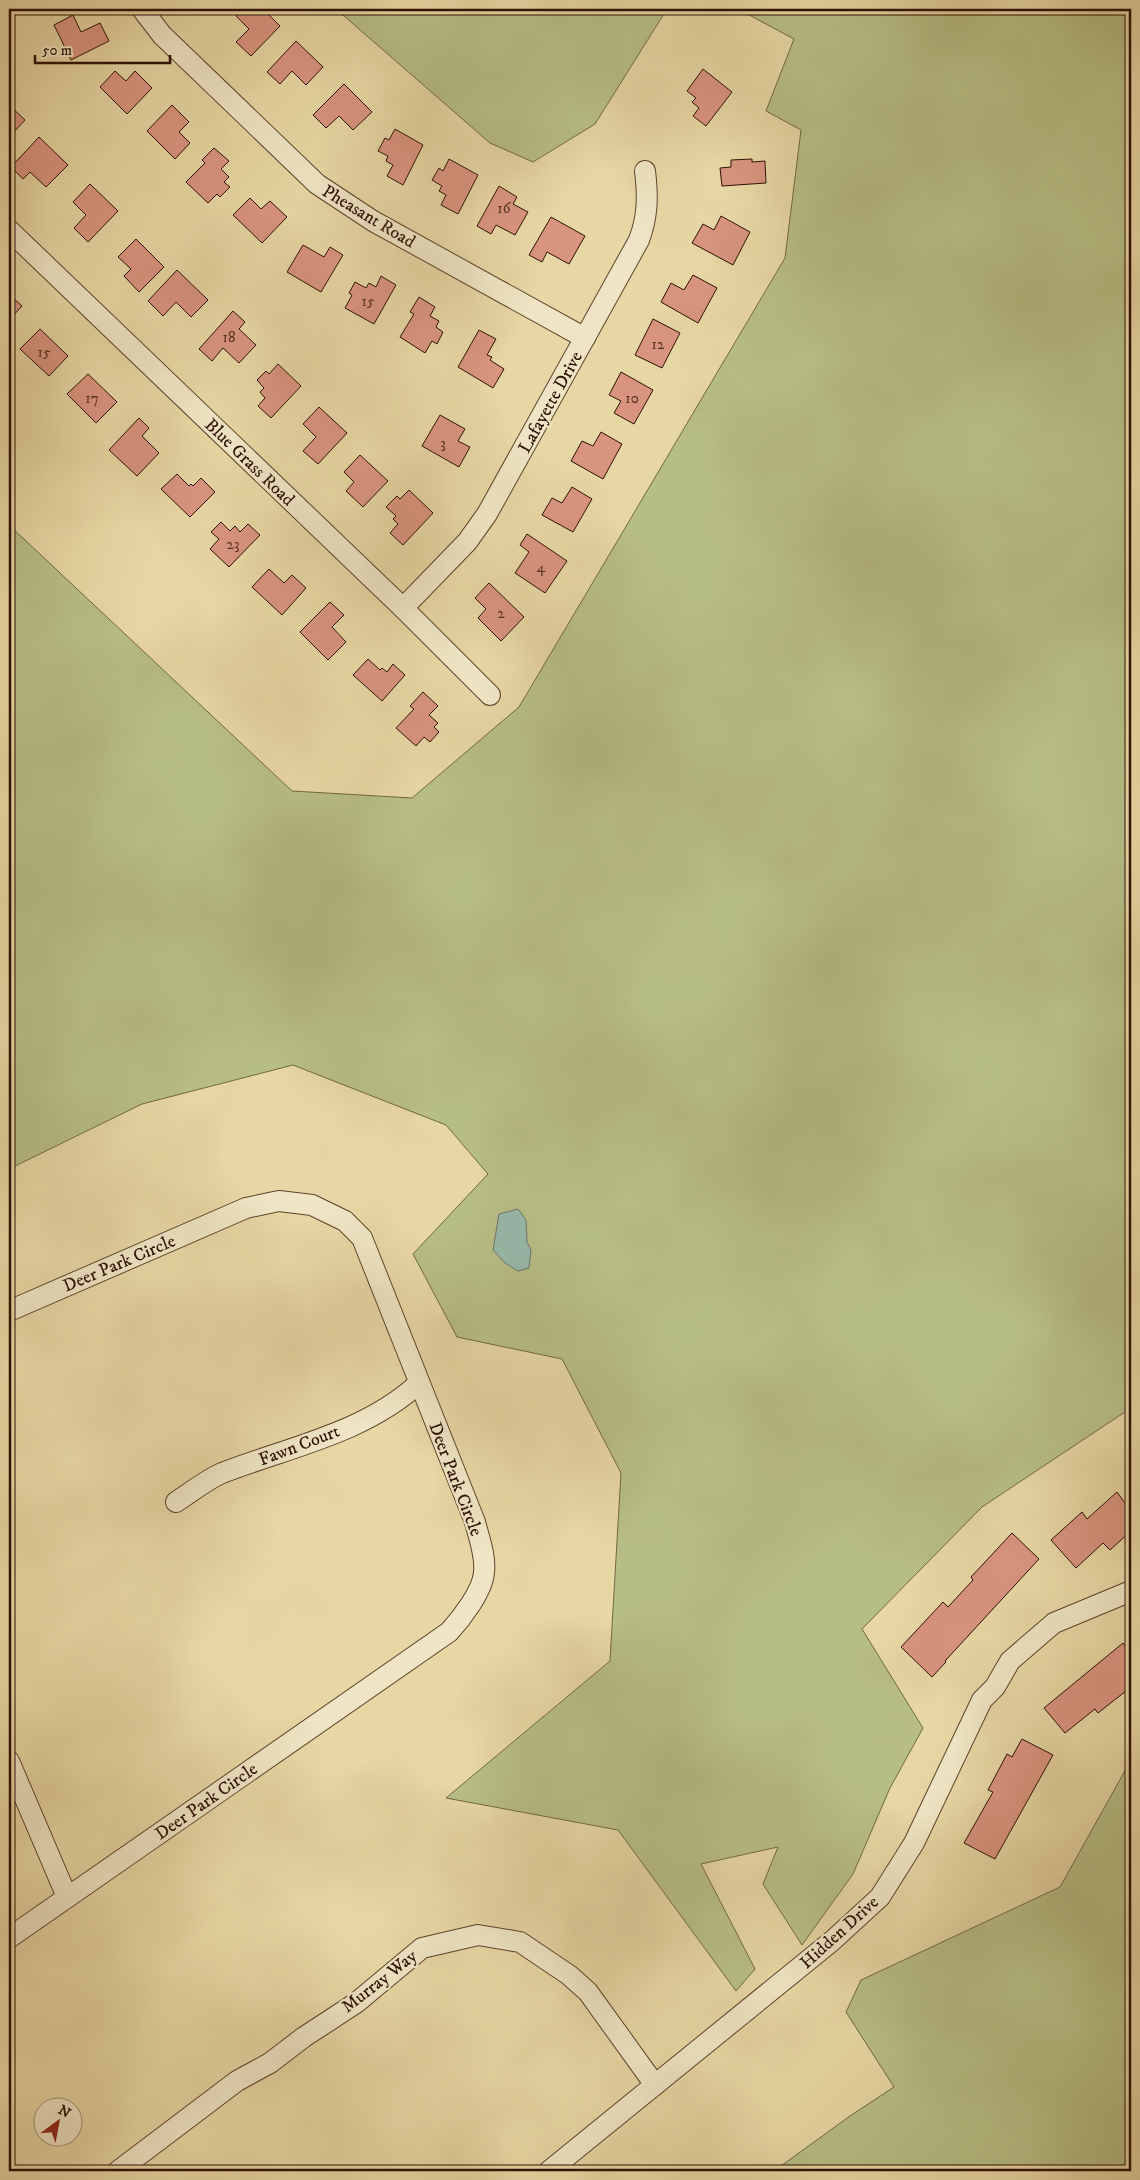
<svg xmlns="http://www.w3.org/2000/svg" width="1140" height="2180" viewBox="0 0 1140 2180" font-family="'IM FELL DW Pica',serif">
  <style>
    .green { fill: #b7be85; stroke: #726744 }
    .water { fill: #97b9ab; stroke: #6d7568 }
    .building { fill: #d9947f; stroke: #2d1004 }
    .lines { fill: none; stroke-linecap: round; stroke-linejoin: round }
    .minor-casing { stroke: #5c422c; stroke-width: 22 }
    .minor { stroke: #efe5c4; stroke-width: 20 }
    .labels { text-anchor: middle; stroke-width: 4.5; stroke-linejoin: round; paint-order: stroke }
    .number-label { font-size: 15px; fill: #583123 }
    .street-label { font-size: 18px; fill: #2d1004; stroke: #efe5c4 }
  </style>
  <rect width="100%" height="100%" fill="#e7d7a4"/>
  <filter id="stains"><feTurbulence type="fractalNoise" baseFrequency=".004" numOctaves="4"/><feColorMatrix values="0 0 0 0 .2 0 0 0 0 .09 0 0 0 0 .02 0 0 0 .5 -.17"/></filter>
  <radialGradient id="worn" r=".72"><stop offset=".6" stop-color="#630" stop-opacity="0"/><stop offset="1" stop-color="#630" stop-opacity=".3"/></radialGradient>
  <!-- green -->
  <g class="green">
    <path d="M336,9H667L595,124L533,162L490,143Z"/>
    <path d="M738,9H1131V1408L982,1507L862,1629L923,1728L890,1788L853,1874L802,1945L763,1884L778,1847L701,1864L755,1969L736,1991L618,1830L446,1798L610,1661L621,1473L562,1359L457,1337L413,1254L488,1174L446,1125L293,1065L142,1104L9,1169V525L292,791L412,798L519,707L785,258L801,130L766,111L794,39Z"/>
    <path d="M1131,1760V2171H774L850,2116L894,2087L846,2012L861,1980L1060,1887Z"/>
  </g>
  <!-- water -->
  <path class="water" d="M518,1209L526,1220L527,1242L531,1250L529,1268L518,1271L505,1263L493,1250L499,1214Z"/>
  <!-- building -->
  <g class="building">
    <path d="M243,9H263L280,26L251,56L236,42L249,29L236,16Z"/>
    <path d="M73,15L81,32L100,23L109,41L71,60L54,25Z"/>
    <path d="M296,41L323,67L306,85L292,71L280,84L267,72Z"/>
    <path d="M703,69L732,92L706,126L693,116L699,108L692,102L696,98L687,91Z"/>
    <path d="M115,71L126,81L135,71L152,88L127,114L100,87Z"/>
    <path d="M344,84L372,112L353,130L339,116L326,128L313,115Z"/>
    <path d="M9,105L25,120L9,137Z"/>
    <path d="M172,105L189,122L179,132L190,143L175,159L147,131Z"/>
    <path d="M395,129L423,145L403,185L387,176L393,165L386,161L388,156L378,151L385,138L389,140Z"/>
    <path d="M39,137L68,165L46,187L30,172L23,179L11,167Z"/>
    <path d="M214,148L229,161L221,169L229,177L224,182L230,187L220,197L217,194L208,203L186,182L205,163L202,160Z"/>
    <path d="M449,159L478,175L458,214L441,205L446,195L439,191L442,186L432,180L439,168L443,171Z"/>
    <path d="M752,159V162L765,161L766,183L722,186L720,168L731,167V160Z"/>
    <path d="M90,184L118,211L88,242L74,228L86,215L73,202Z"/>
    <path d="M499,186L517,197L513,204L528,212L515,235L496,225L491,234L477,226Z"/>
    <path d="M250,198L261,209L270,201L287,217L262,243L233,215Z"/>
    <path d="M721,216L750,232L733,265L692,243L703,224L714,230Z"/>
    <path d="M551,217L585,236L569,264L547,252L542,262L529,255Z"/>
    <path d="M136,239L164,267L139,292L124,276L131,269L118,257Z"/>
    <path d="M303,245L324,257L330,247L343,255L321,292L287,272Z"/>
    <path d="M177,270L208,300L191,317L176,302L163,316L148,301Z"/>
    <path d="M693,275L717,288L698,323L661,302L671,283L684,290Z"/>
    <path d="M381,276L396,285L374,324L345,308L352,295L349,293L355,282L366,288L369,283L376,287Z"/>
    <path d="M9,294L22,306L9,320Z"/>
    <path d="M419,297L435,307L430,316L439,321L436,327L443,332L437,344L432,341L425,353L400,337L414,314L410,312Z"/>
    <path d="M233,311L245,322L239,329L256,345L239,363L223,348L212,361L199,349Z"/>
    <path d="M653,319L680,333L662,368L635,355Z"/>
    <path d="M40,329L68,356L49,376L20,349Z"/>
    <path d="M479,330L496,339L487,355L492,357L490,360L504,369L493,388L458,367Z"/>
    <path d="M278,364L301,386L271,418L258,406L265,398L260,392L264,388L257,380L266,371L269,374Z"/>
    <path d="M621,372L653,390L634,424L614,413L621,401L609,395Z"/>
    <path d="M88,374L117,402L96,423L67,394Z"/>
    <path d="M319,407L347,433L318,464L303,451L316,437L303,424Z"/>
    <path d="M440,415L465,429L458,441L470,447L459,467L422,446Z"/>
    <path d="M139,418L149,428L142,436L159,453L137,476L109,450Z"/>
    <path d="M601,432L622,444L603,479L571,461L582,441L593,446Z"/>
    <path d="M360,455L388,481L363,507L346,491L354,482L344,472Z"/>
    <path d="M177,474L189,486L191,484L193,486L201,478L215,492L190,517L161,489Z"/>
    <path d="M572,487L592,499L573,532L542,515L552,498L562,503Z"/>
    <path d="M409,490L433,513L403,545L390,533L398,524L393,519L396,516L386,507L397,496L400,499Z"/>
    <path d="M221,522L230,531L235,526L240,532L248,524L260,535L229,567L210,549L219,539L211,532Z"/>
    <path d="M527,534L567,561L545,593L515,573L529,552L520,545Z"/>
    <path d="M269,569L284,583L292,575L306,588L282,615L252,587Z"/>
    <path d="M489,583L524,617L501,641L478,618L486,609L475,598Z"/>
    <path d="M330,602L344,615L332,627L346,642L328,660L300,632Z"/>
    <path d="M368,659L380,670L382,668L387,672L393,664L405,675L382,701L353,675Z"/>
    <path d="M423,692L438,706L429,715L438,723L434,727L439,732L430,742L424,737L416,746L396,728L414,709L410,706Z"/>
    <path d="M1117,1492L1125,1503L1131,1497V1531L1110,1550L1103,1543L1076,1568L1051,1540L1082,1512L1087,1519Z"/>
    <path d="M1012,1533L1039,1559L945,1661L946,1662L932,1677L901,1647L943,1602L948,1607L973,1580L971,1577Z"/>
    <path d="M1123,1643L1128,1649L1131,1647V1687L1098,1713L1095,1709L1065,1733L1044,1708Z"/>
    <path d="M1022,1739L1053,1755L995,1859L964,1843L993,1792L988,1790L1007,1754L1012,1757Z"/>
  </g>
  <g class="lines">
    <defs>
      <g id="minor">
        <path d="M142,9L162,35L317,184L373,221L585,338"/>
        <path d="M9,230L403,608L490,695"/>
        <path d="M403,608L467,542L487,514L639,240C648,216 648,196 645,171"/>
        <path d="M9,1311L246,1208L279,1201L312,1205L345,1221L362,1238L475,1522C479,1538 486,1556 484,1572C483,1591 461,1619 449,1632L9,1938"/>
        <path d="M176,1502C190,1493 206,1480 222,1473C289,1447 365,1433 419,1383"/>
        <path d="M9,1761L67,1897"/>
        <path d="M118,2171L237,2081L270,2063L304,2037L356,2003L422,1948L478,1935L520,1942L569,1975L588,1992L655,2085"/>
        <path d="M549,2171L832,1941L880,1897L914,1843L982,1700L995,1687L1010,1661L1054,1623L1131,1591"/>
      </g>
    </defs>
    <!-- minor casing -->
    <use href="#minor" class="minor-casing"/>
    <!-- minor -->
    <use href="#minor" class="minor"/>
  </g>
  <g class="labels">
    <!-- number labels -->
    <g class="number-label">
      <text x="504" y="213">16</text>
      <text x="368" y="306">15</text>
      <text x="229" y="342">18</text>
      <text x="658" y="349">12</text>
      <text x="44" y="357">15</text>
      <text x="92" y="403">17</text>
      <text x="632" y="403">10</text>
      <text x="443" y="448">3</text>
      <text x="233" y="549">23</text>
      <text x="541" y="572">4</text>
      <text x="501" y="618">2</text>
    </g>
    <!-- street labels -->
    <g class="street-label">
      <text transform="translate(369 216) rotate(31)" y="6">Pheasant Road</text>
      <text transform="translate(550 402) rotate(-61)" y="6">Lafayette Drive</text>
      <text transform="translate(250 462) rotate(44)" y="6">Blue Grass Road</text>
      <text transform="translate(119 1263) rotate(-23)" y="6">Deer Park Circle</text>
      <text transform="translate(299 1445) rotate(-21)" y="6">Fawn Court</text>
      <text transform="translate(456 1479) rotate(69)" y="6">Deer Park Circle</text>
      <text transform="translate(206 1801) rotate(-35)" y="6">Deer Park Circle</text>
      <text transform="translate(839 1932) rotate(-42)" y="6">Hidden Drive</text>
      <text transform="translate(379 1981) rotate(-38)" y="6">Murray Way</text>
    </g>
  </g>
  <!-- margin -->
  <rect width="1140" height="2180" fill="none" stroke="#e7d7a4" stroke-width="30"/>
  <rect x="10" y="10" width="1120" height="2160" fill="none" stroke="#2d1004" stroke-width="2.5"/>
  <rect x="15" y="15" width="1110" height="2150" fill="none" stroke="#2d1004"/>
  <!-- north arrow -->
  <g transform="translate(58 2122) rotate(32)"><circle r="24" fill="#efe5c4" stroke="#a19077"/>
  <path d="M0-4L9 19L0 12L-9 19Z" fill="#8f2418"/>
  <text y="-8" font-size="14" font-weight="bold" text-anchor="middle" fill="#2d1004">N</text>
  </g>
  <!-- scale -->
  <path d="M35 55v8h135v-8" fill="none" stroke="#2d1004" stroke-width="2.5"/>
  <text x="42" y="55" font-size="15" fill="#2d1004" stroke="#efe5c4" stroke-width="4" paint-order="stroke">50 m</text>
  <rect width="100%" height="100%" filter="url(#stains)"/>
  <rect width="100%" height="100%" fill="url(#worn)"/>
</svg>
